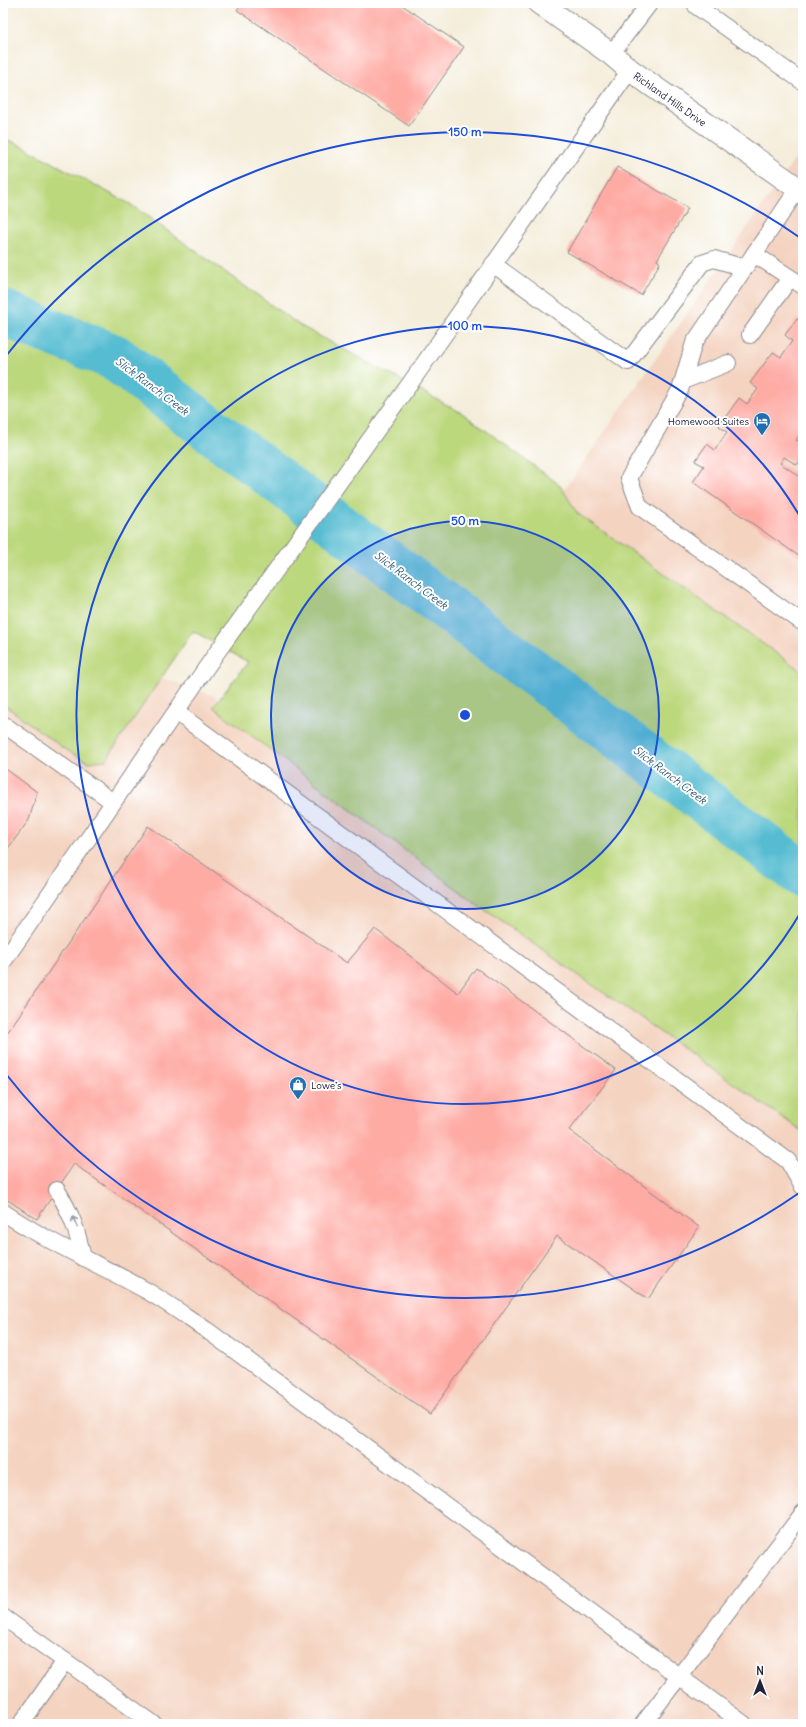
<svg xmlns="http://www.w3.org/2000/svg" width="806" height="1727" viewBox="0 0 806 1727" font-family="Delius,sans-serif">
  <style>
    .built { fill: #f4d3c0 }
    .green { fill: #bcd87d; stroke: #6f7d5c }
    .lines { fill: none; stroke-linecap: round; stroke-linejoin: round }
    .river { stroke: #54bcd1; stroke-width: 47 }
    .building { fill: #feaba4 }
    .lane-casing { stroke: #8b888a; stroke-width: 18 }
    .secondary-casing { stroke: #8b888a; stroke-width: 24 }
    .lane { stroke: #fff; stroke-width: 16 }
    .secondary { stroke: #fff; stroke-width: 22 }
    .oneway { stroke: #9c9ca7 }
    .ring { fill: none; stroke: #1d4ed8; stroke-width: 2 }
    .labels { text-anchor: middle; stroke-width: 4; stroke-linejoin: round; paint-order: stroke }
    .street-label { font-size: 10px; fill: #22223b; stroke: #fff }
    .poi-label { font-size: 10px; fill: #22223b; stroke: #fff; text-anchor: end }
    .water-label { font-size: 11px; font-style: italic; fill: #366077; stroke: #fff }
    .centre { fill: #1d4ed8; stroke: #fff; stroke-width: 2 }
    .ring-label { font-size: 12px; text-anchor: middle; font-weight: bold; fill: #1d4ed8; stroke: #fff; stroke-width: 4; stroke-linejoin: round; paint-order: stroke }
  </style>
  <rect width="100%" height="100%" fill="#fff"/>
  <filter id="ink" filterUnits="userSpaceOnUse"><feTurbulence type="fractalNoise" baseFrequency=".025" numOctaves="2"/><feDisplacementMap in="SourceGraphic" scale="8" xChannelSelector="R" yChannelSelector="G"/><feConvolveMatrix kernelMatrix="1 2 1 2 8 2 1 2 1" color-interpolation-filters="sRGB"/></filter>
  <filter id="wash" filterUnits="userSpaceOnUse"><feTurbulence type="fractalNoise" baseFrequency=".012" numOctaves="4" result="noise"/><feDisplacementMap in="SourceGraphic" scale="16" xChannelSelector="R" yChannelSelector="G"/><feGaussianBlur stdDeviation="0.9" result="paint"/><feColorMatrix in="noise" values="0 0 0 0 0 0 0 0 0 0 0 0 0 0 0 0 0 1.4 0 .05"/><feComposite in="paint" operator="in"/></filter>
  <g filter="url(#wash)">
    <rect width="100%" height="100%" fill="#f4edda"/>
    <!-- built -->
    <g class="built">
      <path d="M802,149H803V679L555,503Z"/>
      <path d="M3,626L25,630L214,696L803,1122V1724H3Z"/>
    </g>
    <!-- green -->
    <path class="green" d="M3,138L18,144L130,204L299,325L462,413L560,485L577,513L803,672V1132L485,910L213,707L248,662L193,631L106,760L88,762L63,748L3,704Z"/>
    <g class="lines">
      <!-- river -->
      <path class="river" d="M3,313L114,357L803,875"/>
    </g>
    <g id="blocks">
      <!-- building -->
      <g class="building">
        <path d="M242,3H399L464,47L409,126L237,10Z"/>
        <path d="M617,167L688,208L657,260L660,263L641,295L567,252Z"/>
        <path d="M797,319L803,323V430L796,440L803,444V456L797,465L784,457L780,463L803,479V559L693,482L704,466L695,461L707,444L715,450L727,432L719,426L739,398L747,404L758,389L750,383L773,352L781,357L792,341L785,335Z"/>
        <path d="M3,767L37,792L29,820L3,855Z"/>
        <path d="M148,826L347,963L375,929L458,993L476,968L616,1070L569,1130L699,1227L648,1299L557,1236L430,1414L74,1164L37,1219L3,1197V1039Z"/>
      </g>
    </g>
  </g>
  <g filter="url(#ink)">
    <use href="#blocks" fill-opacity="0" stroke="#8b888a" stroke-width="1"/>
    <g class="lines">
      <defs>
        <g id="lane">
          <path d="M699,3L696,6L803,82"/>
          <path d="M611,54L650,3"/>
          <path d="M798,189L694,343L680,390L629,478L640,507L803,623"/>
          <path d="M754,254L803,286"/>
          <path d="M493,264L628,362L702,263L714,259L745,268"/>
          <path d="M750,335L790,278"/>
          <path d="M683,381L728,363"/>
          <path d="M176,712L788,1161L803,1187"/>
          <path d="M3,724L113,802"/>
          <path d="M3,962L215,655L404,392L630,70"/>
          <path d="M57,1190C72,1215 77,1230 83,1258"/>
          <path d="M3,1212C49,1243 99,1264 147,1291C168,1303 188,1318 208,1331L744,1724"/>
          <path d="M3,1617L154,1724"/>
          <path d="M21,1724L65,1661"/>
          <path d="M643,1724L803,1513"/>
        </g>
        <path id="secondary" d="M539,3L611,54L630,70L803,192"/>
      </defs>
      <!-- lane casing -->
      <use href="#lane" class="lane-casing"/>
      <!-- secondary casing -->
      <use href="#secondary" class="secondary-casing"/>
      <!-- lane -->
      <use href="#lane" class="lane"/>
      <!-- secondary -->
      <use href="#secondary" class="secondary"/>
    </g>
    <!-- one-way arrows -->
    <defs><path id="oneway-shaft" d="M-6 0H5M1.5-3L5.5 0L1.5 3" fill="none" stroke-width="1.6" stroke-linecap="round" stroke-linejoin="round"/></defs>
    <use class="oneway" href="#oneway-shaft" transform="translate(75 1222) rotate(-112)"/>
  </g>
  <!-- distance rings -->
  <circle cx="465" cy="715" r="194" fill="#1d4ed8" fill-opacity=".12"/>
  <g class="ring">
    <circle cx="465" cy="715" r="194"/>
    <path d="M802 910A389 389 0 1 1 802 520"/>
    <path d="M799 1193A583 583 0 0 1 6 1074M6 356A583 583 0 0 1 799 237"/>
  </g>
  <!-- icons -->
  <defs>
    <symbol id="hotel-pin" viewBox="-11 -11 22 30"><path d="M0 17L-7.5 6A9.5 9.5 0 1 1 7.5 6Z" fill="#1f6fb2" stroke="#fff"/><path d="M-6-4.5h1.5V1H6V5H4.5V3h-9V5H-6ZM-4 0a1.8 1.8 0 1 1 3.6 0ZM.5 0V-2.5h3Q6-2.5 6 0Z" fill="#fff"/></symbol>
    <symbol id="shop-pin" viewBox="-11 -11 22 30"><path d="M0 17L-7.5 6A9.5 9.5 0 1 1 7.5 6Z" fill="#1f6fb2" stroke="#fff"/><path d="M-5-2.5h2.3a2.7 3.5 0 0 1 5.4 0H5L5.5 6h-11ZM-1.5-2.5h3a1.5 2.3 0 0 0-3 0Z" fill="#fff"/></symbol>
  </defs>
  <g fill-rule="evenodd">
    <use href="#hotel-pin" x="752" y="411" width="20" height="27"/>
    <use href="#shop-pin" x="288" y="1075" width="20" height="27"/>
  </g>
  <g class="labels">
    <!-- street labels -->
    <g class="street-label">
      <text transform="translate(670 99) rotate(35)" y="4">Richland Hills Drive</text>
    </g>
    <!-- poi labels -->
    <g class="poi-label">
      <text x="749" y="425">Homewood Suites</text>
      <text x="311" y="1089" text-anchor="start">Lowe's</text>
    </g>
    <!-- water labels -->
    <g class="water-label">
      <text transform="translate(152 386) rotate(37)" y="4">Slick Ranch Creek</text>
      <text transform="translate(411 580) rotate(37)" y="4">Slick Ranch Creek</text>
      <text transform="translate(670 775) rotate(37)" y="4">Slick Ranch Creek</text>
    </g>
  </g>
  <circle cx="465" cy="715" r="6" class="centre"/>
  <g class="ring-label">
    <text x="465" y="136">150 m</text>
    <text x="465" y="330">100 m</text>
    <text x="465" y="525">50 m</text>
  </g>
  <!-- margin -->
  <rect width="806" height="1727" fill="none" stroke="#fff" stroke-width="16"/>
  <!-- north arrow -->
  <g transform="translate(760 1681)" stroke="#ffffff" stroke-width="3" paint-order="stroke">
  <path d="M0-3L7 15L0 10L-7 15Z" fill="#22223b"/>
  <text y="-6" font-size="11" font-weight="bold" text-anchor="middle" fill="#22223b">N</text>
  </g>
</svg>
